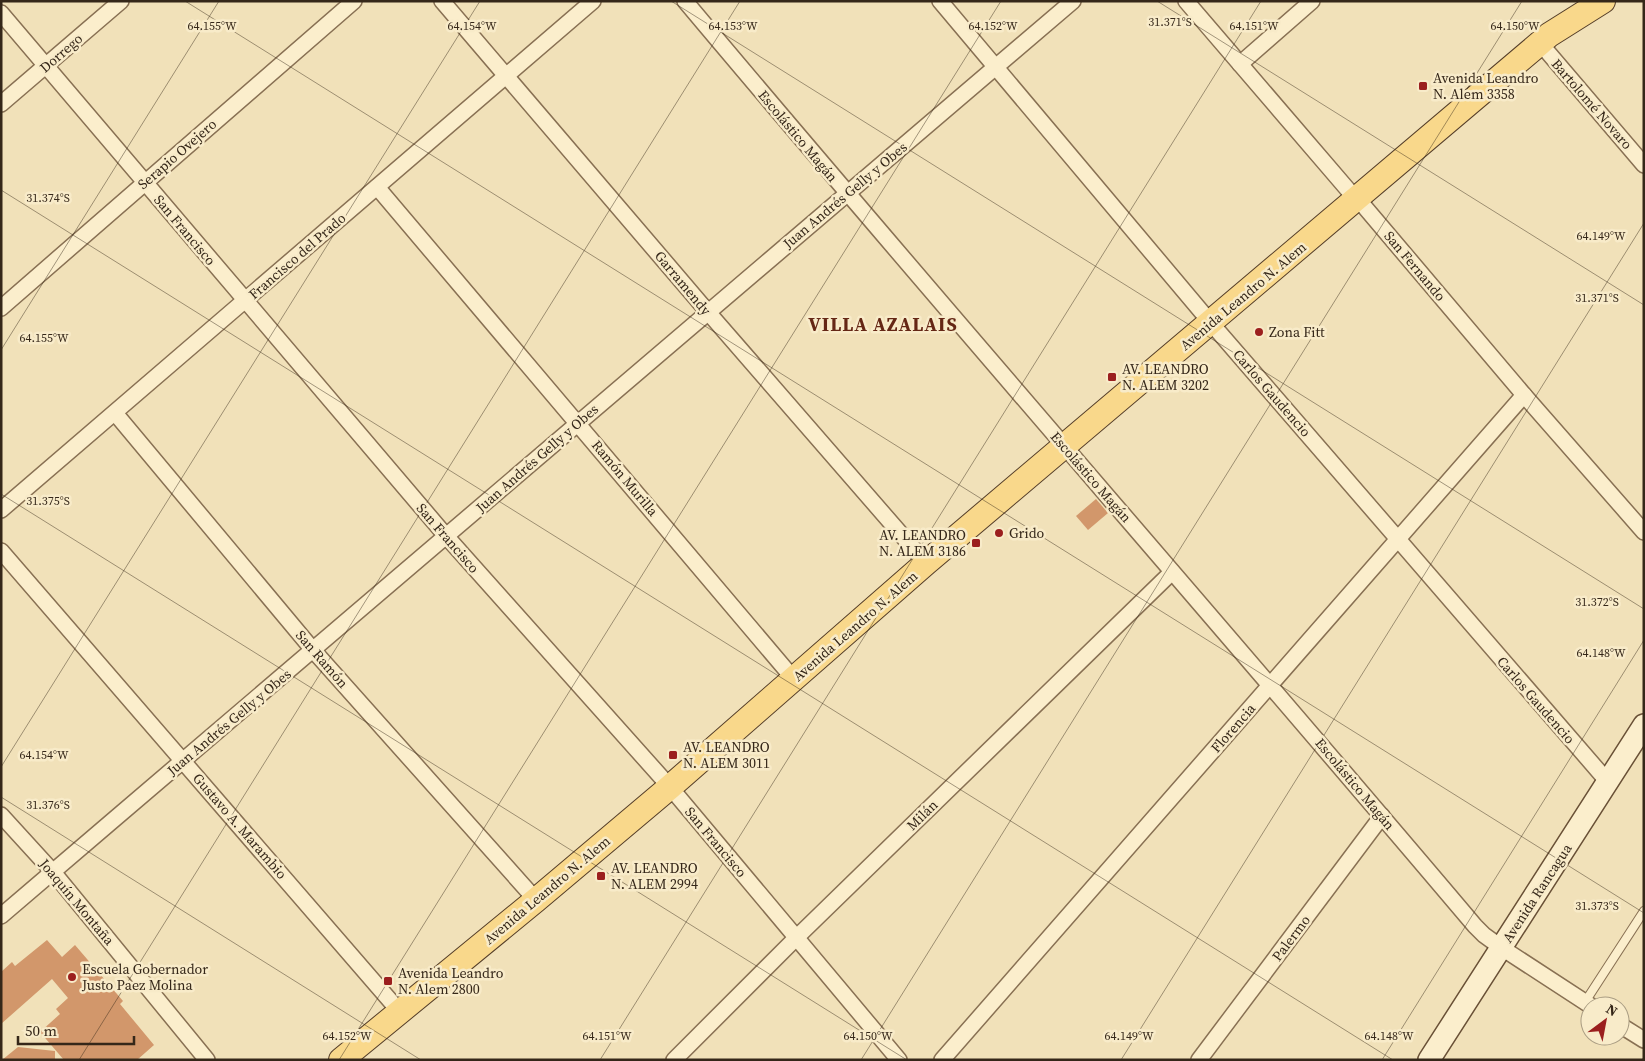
<svg xmlns="http://www.w3.org/2000/svg" width="1645" height="1061" viewBox="0 0 1645 1061" font-family="'Source Serif 4',serif">
  <style>
    .building { fill: #d2976b }
    .lines { fill: none; stroke-linecap: round; stroke-linejoin: round }
    .service-casing { stroke: #887053; stroke-width: 10 }
    .minor-casing { stroke: #887053; stroke-width: 18 }
    .secondary-casing { stroke: #695036; stroke-width: 24 }
    .primary-casing { stroke: #543d28; stroke-width: 26 }
    .service { stroke: #fbeecc; stroke-width: 8 }
    .minor { stroke: #fbeecc; stroke-width: 15 }
    .secondary { stroke: #fbeecc; stroke-width: 21 }
    .primary { stroke: #f9d88b; stroke-width: 24 }
    .ticks { fill: none; stroke: #352719; stroke-width: 1; stroke-opacity: 0.45 }
    .poi-dot { fill: #9b1f1e; stroke: #f8ebc9; stroke-width: 2 }
    .labels { text-anchor: middle; stroke-width: 5; stroke-linejoin: round; paint-order: stroke }
    .street-label { font-size: 14px; fill: #352719; stroke: #f8ebc9 }
    .poi-label { font-size: 14px; fill: #352719; stroke: #f8ebc9; text-anchor: start }
    .district-label { font-size: 19px; font-weight: bold; letter-spacing: 1px; fill: #652715; stroke: #f8ebc9 }
    .ticks-label { font-size: 12px; text-anchor: middle; fill: #352719; stroke: #f8ebc9; stroke-width: 5; stroke-linejoin: round; paint-order: stroke }
  </style>
  <rect width="100%" height="100%" fill="#f1e1b9"/>
  <!-- building -->
  <g class="building">
    <path d="M1096,499L1108,513L1088,530L1076,516Z"/>
    <path d="M47,940L62,957L75,945L123,1001L120,1004L154,1045L137,1060H64L40,1032L60,1014L56,1009L68,998L52,979L1,1024V972L12,962L15,966Z"/>
    <path d="M18,1047L55,1051V1060H2Z"/>
  </g>
  <g class="lines">
    <defs>
      <path id="service" d="M1585,1002L1644,911"/>
      <g id="minor">
        <path d="M442,1L707,311L926,563"/>
        <path d="M685,1C946,312 1213,616 1475,926L1484,935L1502,948L1591,1006"/>
        <path d="M940,1L1211,323L1608,782"/>
        <path d="M1186,1L1349,191L1363,205L1524,395L1644,532"/>
        <path d="M1,13L446,536L670,787L899,1060"/>
        <path d="M1540,43L1644,165"/>
        <path d="M1240,64L1312,1"/>
        <path d="M1,104L121,1"/>
        <path d="M377,187L787,671L796,677"/>
        <path d="M1,308L354,1"/>
        <path d="M115,413L313,650L536,900"/>
        <path d="M1,510L593,1"/>
        <path d="M1,551L400,1012"/>
        <path d="M1,815L53,872L207,1060"/>
        <path d="M1,916C358,611 714,305 1073,1"/>
        <path d="M1620,1025L1644,1040"/>
        <path d="M674,1060L797,937L1172,572"/>
        <path d="M942,1060L1524,395"/>
        <path d="M1199,1060L1382,816"/>
      </g>
      <path id="secondary" d="M1429,1060L1644,725"/>
      <path id="primary" d="M341,1060L536,900L670,787L926,563L1540,43L1549,35L1603,1"/>
    </defs>
    <!-- service casing -->
    <use href="#service" class="service-casing"/>
    <!-- minor casing -->
    <use href="#minor" class="minor-casing"/>
    <!-- secondary casing -->
    <use href="#secondary" class="secondary-casing"/>
    <!-- primary casing -->
    <use href="#primary" class="primary-casing"/>
    <!-- service -->
    <use href="#service" class="service"/>
    <!-- minor -->
    <use href="#minor" class="minor"/>
    <!-- secondary -->
    <use href="#secondary" class="secondary"/>
    <!-- primary -->
    <use href="#primary" class="primary"/>
  </g>
  <!-- ticks -->
  <path class="ticks" d="M185,1L1644,913M671,1L1644,609M1157,1L1644,305M1643,1H1644M1,190L1393,1060M1,350L219,1M1,494L907,1060M1,767L480,1M1,797L421,1060M79,1060L740,1M339,1060L1001,1M600,1060L1261,1M861,1060L1522,1M1121,1060L1644,223M1382,1060L1644,640M1642,1060L1644,1057"/>
  <!-- markers -->
  <g class="poi-dot">
    <rect x="1418" y="81" width="10" height="10" rx="2.5"/>
    <circle cx="1259" cy="332" r="5"/>
    <rect x="1107" y="372" width="10" height="10" rx="2.5"/>
    <circle cx="999" cy="533" r="5"/>
    <rect x="971" y="538" width="10" height="10" rx="2.5"/>
    <rect x="668" y="750" width="10" height="10" rx="2.5"/>
    <rect x="596" y="871" width="10" height="10" rx="2.5"/>
    <circle cx="72" cy="977" r="5"/>
    <rect x="383" y="976" width="10" height="10" rx="2.5"/>
  </g>
  <g class="labels">
    <!-- street labels -->
    <g class="street-label">
      <text transform="translate(61 53) rotate(-41)" y="5">Dorrego</text>
      <text transform="translate(1592 104) rotate(49)" y="5">Bartolomé Novaro</text>
      <text transform="translate(798 136) rotate(50)" y="5">Escolástico Magán</text>
      <text transform="translate(177 154) rotate(-41)" y="5">Serapio Ovejero</text>
      <text transform="translate(845 195) rotate(-40)" y="5">Juan Andrés Gelly y Obes</text>
      <text transform="translate(185 230) rotate(50)" y="5">San Francisco</text>
      <text transform="translate(297 256) rotate(-41)" y="5">Francisco del Prado</text>
      <text transform="translate(1415 266) rotate(50)" y="5">San Fernando</text>
      <text transform="translate(683 283) rotate(50)" y="5">Garramendy</text>
      <text transform="translate(1243 296) rotate(-40)" y="5">Avenida Leandro N. Alem</text>
      <text transform="translate(1272 393) rotate(49)" y="5">Carlos Gaudencio</text>
      <text transform="translate(537 458) rotate(-41)" y="5">Juan Andrés Gelly y Obes</text>
      <text transform="translate(1091 477) rotate(49)" y="5">Escolástico Magán</text>
      <text transform="translate(625 478) rotate(50)" y="5">Ramón Murilla</text>
      <text transform="translate(448 538) rotate(49)" y="5">San Francisco</text>
      <text transform="translate(855 626) rotate(-41)" y="5">Avenida Leandro N. Alem</text>
      <text transform="translate(322 659) rotate(49)" y="5">San Ramón</text>
      <text transform="translate(1536 700) rotate(49)" y="5">Carlos Gaudencio</text>
      <text transform="translate(229 722) rotate(-40)" y="5">Juan Andrés Gelly y Obes</text>
      <text transform="translate(1233 728) rotate(-49)" y="5">Florencia</text>
      <text transform="translate(1355 784) rotate(50)" y="5">Escolástico Magán</text>
      <text transform="translate(922 815) rotate(-44)" y="5">Milán</text>
      <text transform="translate(240 826) rotate(49)" y="5">Gustavo A. Marambio</text>
      <text transform="translate(716 842) rotate(50)" y="5">San Francisco</text>
      <text transform="translate(547 890) rotate(-40)" y="5">Avenida Leandro N. Alem</text>
      <text transform="translate(1537 893) rotate(-57)" y="5">Avenida Rancagua</text>
      <text transform="translate(77 902) rotate(50)" y="5">Joaquín Montaña</text>
      <text transform="translate(1291 938) rotate(-53)" y="5">Palermo</text>
    </g>
    <!-- poi labels -->
    <g class="poi-label">
      <text x="1433" y="83">Avenida Leandro<tspan x="1433" dy="16">N. Alem 3358</tspan></text>
      <text x="1269" y="337">Zona Fitt</text>
      <text x="1122" y="374">AV. LEANDRO<tspan x="1122" dy="16">N. ALEM 3202</tspan></text>
      <text x="1009" y="538">Grido</text>
      <text x="966" y="540" text-anchor="end">AV. LEANDRO<tspan x="966" dy="16">N. ALEM 3186</tspan></text>
      <text x="683" y="752">AV. LEANDRO<tspan x="683" dy="16">N. ALEM 3011</tspan></text>
      <text x="611" y="873">AV. LEANDRO<tspan x="611" dy="16">N. ALEM 2994</tspan></text>
      <text x="82" y="974">Escuela Gobernador<tspan x="82" dy="16">Justo Paez Molina</tspan></text>
      <text x="398" y="978">Avenida Leandro<tspan x="398" dy="16">N. Alem 2800</tspan></text>
    </g>
    <!-- district labels -->
    <g class="district-label">
      <text x="883" y="331">VILLA AZALAIS</text>
    </g>
  </g>
  <g class="ticks-label">
    <text x="1170" y="26">31.371°S</text>
    <text x="212" y="30">64.155°W</text>
    <text x="472" y="30">64.154°W</text>
    <text x="733" y="30">64.153°W</text>
    <text x="993" y="30">64.152°W</text>
    <text x="1254" y="30">64.151°W</text>
    <text x="1515" y="30">64.150°W</text>
    <text x="48" y="202">31.374°S</text>
    <text x="1601" y="240">64.149°W</text>
    <text x="1597" y="302">31.371°S</text>
    <text x="44" y="342">64.155°W</text>
    <text x="48" y="505">31.375°S</text>
    <text x="1597" y="606">31.372°S</text>
    <text x="1601" y="657">64.148°W</text>
    <text x="44" y="759">64.154°W</text>
    <text x="48" y="809">31.376°S</text>
    <text x="1597" y="910">31.373°S</text>
    <text x="347" y="1040">64.152°W</text>
    <text x="607" y="1040">64.151°W</text>
    <text x="868" y="1040">64.150°W</text>
    <text x="1129" y="1040">64.149°W</text>
    <text x="1389" y="1040">64.148°W</text>
  </g>
  <!-- border -->
  <rect width="1645" height="1061" fill="none" stroke="#352719" stroke-width="5"/>
  <!-- north arrow -->
  <g transform="translate(1605 1021) rotate(32)"><circle r="24" fill="#f8ebc9" stroke="#aa9d83"/>
  <path d="M0-4L9 19L0 12L-9 19Z" fill="#9b1f1e"/>
  <text y="-8" font-size="14" font-weight="bold" text-anchor="middle" fill="#352719">N</text>
  </g>
  <!-- scale -->
  <path d="M18 1036v8h116v-8" fill="none" stroke="#352719" stroke-width="2.5"/>
  <text x="25" y="1036" font-size="15" fill="#352719" stroke="#f8ebc9" stroke-width="4" paint-order="stroke">50 m</text>
</svg>
